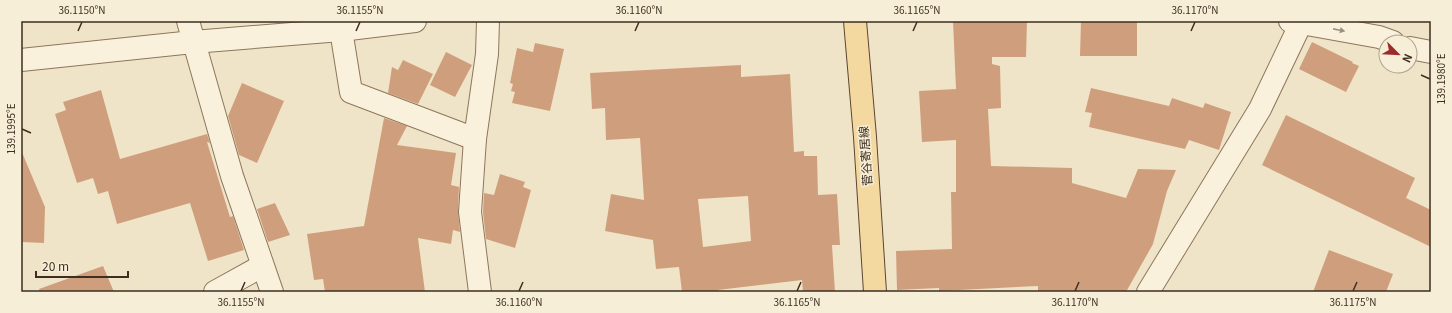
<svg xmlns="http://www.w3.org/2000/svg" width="1452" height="313" viewBox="0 0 1452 313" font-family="Georgia,'Noto Sans JP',serif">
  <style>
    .building { fill: #cf9f7d; fill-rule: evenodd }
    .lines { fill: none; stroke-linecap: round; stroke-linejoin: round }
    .minor-casing { stroke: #8d765c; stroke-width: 24 }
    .major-casing { stroke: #5b4430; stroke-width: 24 }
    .minor { stroke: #faf1dc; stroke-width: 22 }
    .major { stroke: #f3d9a0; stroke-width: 22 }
    .oneway { fill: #9c907e }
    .ticks { fill: none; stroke: #3d2e20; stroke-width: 1.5 }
    .labels { text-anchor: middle; stroke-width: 3; stroke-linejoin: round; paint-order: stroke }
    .street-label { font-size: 12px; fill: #3d2e20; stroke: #f7eed8 }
    .neatline { fill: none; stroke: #3d2e20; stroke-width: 1.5 }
    .ticks-label { font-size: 10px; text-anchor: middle; fill: #3d2e20 }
  </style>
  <rect width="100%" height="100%" fill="#f0e4c8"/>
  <!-- building -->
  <g class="building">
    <path d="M953,21H1027L1026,57H992V64L1000,66L1001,108L988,109L991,166L1072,168V183L1126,198L1138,169L1176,170L1167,191L1153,244L1126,292H1038V286L939,291V288L897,290L896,251L952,249L951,192H956V140L922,142L919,91L956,89Z"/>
    <path d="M1081,21H1137V56H1080Z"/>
    <path d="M1312,42L1353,62L1352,63L1359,66L1346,92L1299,69Z"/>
    <path d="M535,43L564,49L550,111L512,103L515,92L511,91L513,84L510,83L517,48L533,52Z"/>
    <path d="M446,52L472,65L455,97L430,85Z"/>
    <path d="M403,60L433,74L418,104L388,93L392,67L398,70Z"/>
    <path d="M741,65V77L790,74L794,152L804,151V156H817L818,195L837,194L840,245H832L835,292H803L802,280L718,290L719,292H682L679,267L656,269L653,240L605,231L611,194L644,200L640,138L606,140L605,108L592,109L590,73ZM748,196L751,241L703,247L698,199Z"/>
    <path d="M242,83L284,101L257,163L239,155L228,116Z"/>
    <path d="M1091,88L1169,106L1172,98L1203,108L1205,103L1231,112L1219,150L1189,140L1185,149L1089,127L1092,113L1085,112Z"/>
    <path d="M101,90L120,159L207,134L210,143L207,142L230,217L233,216L244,250L208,261L190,203L117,224L108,191L98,194L93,178L77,183L55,114L66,110L63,102Z"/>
    <path d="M1286,115L1415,178L1406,198L1431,210V247L1262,165Z"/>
    <path d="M384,118L407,126L397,145L456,153L451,185L459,187L458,211L460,232L453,230L451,244L418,238L425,292H325L323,279L314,280L307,234L364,226Z"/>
    <path d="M21,150L45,207L44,243L21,242Z"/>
    <path d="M500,174L525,182L523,187L531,190L515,248L486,239L483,212L484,193L494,195Z"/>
    <path d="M275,203L290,235L268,242L257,209Z"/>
    <path d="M1329,250L1393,274L1386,292H1313Z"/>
    <path d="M103,266L114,292H40L39,289Z"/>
  </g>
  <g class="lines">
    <defs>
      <g id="minor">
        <path d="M188,21L232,176L272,292"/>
        <path d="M1290,21L1379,37L1393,42"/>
        <path d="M341,30L351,92L475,139"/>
        <path d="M1410,48L1431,52"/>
        <path d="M21,60L193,42L341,30L415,21"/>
        <path d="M215,292L262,266"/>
        <path d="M480,292L470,212L475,139L487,54L488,21"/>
        <path d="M1148,292L1260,109L1302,21"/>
      </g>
      <path id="major" d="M855,21L865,137L875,292"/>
    </defs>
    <!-- minor casing -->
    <use href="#minor" class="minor-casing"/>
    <!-- major casing -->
    <use href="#major" class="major-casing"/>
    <!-- minor -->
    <use href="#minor" class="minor"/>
    <!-- major -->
    <use href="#major" class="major"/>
  </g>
  <!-- one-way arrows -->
  <defs><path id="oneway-solid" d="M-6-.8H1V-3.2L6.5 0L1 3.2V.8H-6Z"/></defs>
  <use class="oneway" href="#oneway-solid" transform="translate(1339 30) rotate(11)"/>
  <!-- ticks -->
  <path class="ticks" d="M78,31L82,22M356,31L360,22M635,31L639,22M913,31L917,22M1191,31L1195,22M1421,75L1430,79M22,129L31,133M241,291L245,282M519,291L523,282M797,291L801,282M1075,291L1079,282M1353,291L1357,282"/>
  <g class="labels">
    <!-- street labels -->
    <g class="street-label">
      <text transform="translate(866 156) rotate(-94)" y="4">菅谷寄居線</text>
    </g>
  </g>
  <!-- border -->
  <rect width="1452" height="313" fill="none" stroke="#f7eed8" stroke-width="44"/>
  <!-- north arrow -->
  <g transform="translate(1398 54) rotate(114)"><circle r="19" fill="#f7eed8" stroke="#ada18e"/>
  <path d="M0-3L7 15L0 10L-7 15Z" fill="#9e2a2b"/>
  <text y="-6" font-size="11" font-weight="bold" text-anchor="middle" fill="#3d2e20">N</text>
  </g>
  <!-- scale -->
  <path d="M36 271v6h92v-6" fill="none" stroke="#3d2e20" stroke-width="2"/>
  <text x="42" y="271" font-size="12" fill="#3d2e20" stroke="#f7eed8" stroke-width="3" paint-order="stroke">20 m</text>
  <rect x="22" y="22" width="1408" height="269" class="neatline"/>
  <g class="ticks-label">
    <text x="82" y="14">36.1150°N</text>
    <text x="360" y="14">36.1155°N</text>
    <text x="639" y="14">36.1160°N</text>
    <text x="917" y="14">36.1165°N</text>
    <text x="1195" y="14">36.1170°N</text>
    <text transform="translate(1441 79) rotate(-90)" y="4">139.1980°E</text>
    <text transform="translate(11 129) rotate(-90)" y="4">139.1995°E</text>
    <text x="241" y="306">36.1155°N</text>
    <text x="519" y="306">36.1160°N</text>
    <text x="797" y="306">36.1165°N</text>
    <text x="1075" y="306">36.1170°N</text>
    <text x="1353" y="306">36.1175°N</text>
  </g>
</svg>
